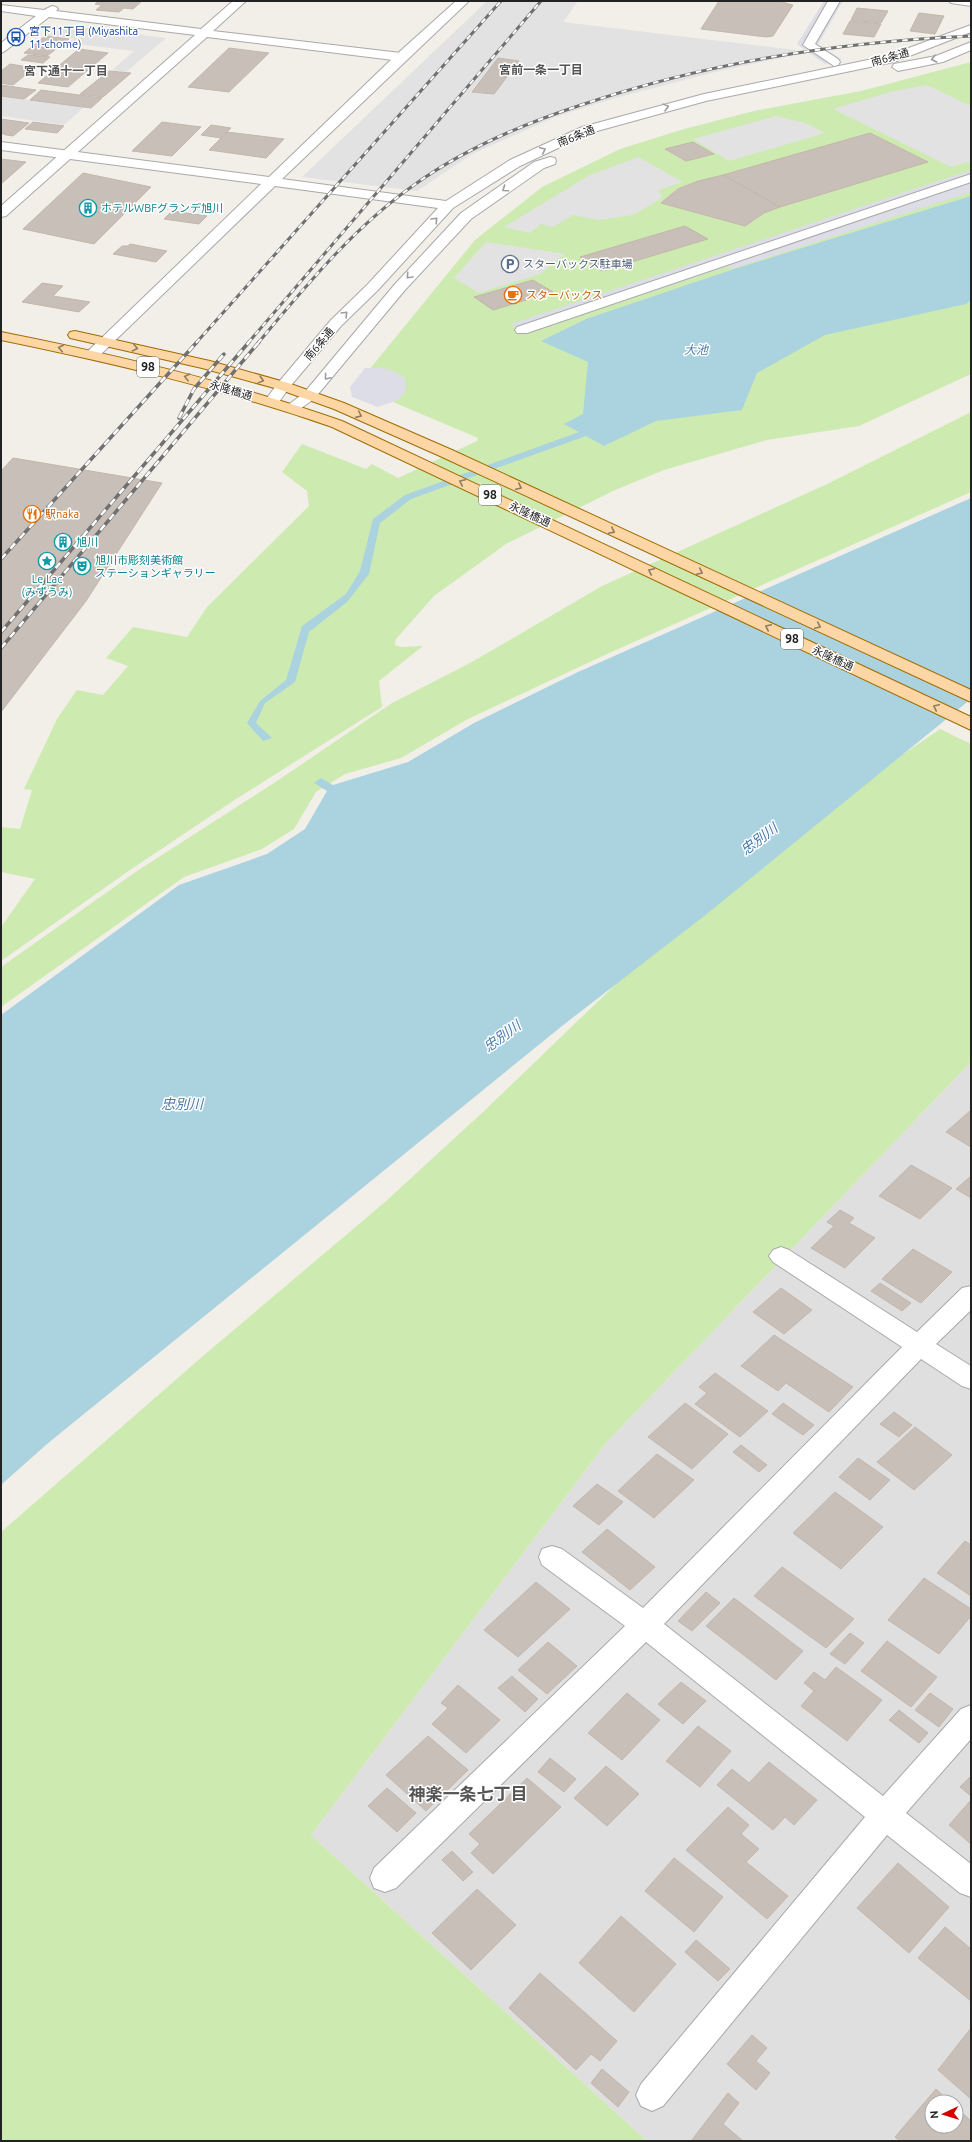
<svg xmlns="http://www.w3.org/2000/svg" width="972" height="2142" viewBox="0 0 972 2142" font-family="Ubuntu,'Noto Sans JP',sans-serif">
  <style>
    .residential { fill: #e0dfdf; fill-rule: evenodd }
    .grass { fill: #cdebb0 }
    .parking { fill: #e2e2e2 }
    .plaza { fill: #dddde8 }
    .water { fill: #aad3df }
    .building { fill: #c7bfb8; stroke: #c4b6ab }
    .lines { fill: none; stroke-linecap: round; stroke-linejoin: round }
    .pedestrian-casing { stroke: #a9a9a9; stroke-width: 2 }
    .minor-casing { stroke: #a9a9a9; stroke-width: 2 }
    .tertiary-casing { stroke: #a9a9a9; stroke-width: 2 }
    .primary-casing { stroke: #a06b00; stroke-width: 2 }
    .pedestrian { fill: #fff; fill-rule: evenodd }
    .minor { fill: #fff; fill-rule: evenodd }
    .tertiary { fill: #fff; fill-rule: evenodd }
    .primary { fill: #fcd6a4; fill-rule: evenodd }
    .rail-far1-casing { stroke: #707070; stroke-width: 3 }
    .rail-casing { stroke: #707070; stroke-width: 3.5 }
    .rail-far1 { stroke: #fff; stroke-width: 2; stroke-dasharray: 5.5; stroke-linecap: butt }
    .rail { stroke: #fff; stroke-width: 2.5; stroke-dasharray: 7; stroke-linecap: butt }
    .oneway { stroke: #9c9c9c }
    .oneway2 { stroke: #8f7c63 }
    .labels { text-anchor: middle; stroke-width: 3; stroke-linejoin: round; paint-order: stroke }
    .far-transit-label { font-size: 11px; fill: #164399; stroke: #fff; text-anchor: start }
    .far-street-label { font-size: 11px; fill: #222; stroke: #fff }
    .far-culture-label { font-size: 11px; fill: #0d838f; stroke: #fff; text-anchor: start }
    .far-service-label { font-size: 11px; fill: #4e5e75; stroke: #fff; text-anchor: start }
    .far-food-label { font-size: 11px; fill: #c56008; stroke: #fff; text-anchor: start }
    .far-neighbourhood-label { font-size: 12px; font-weight: bold; fill: #555; stroke: #fff }
    .far-water-label { font-size: 12px; font-style: italic; fill: #4a7aab; stroke: #fff }
    .shield { fill: #fff; stroke: #646464; stroke-width: 1 }
    .shield-label { font-size: 12px; font-weight: bold; fill: #222 }
    .water-label { font-size: 14px; font-style: italic; fill: #4a7aab; stroke: #fff }
    .near-neighbourhood-label { font-size: 17px; font-weight: bold; fill: #555; stroke: #fff }
  </style>
  <rect width="100%" height="100%" fill="#f2efe9"/>
  <!-- residential -->
  <path class="residential" d="M971,1062V2141H647L311,1835L606,1443ZM932,2102H956V2126H932Z"/>
  <!-- grass -->
  <g class="grass">
    <path d="M971,62V374L859,426L767,440L664,470L615,490L506,544L434,596L396,639L395,645L401,647L423,646L379,681L382,707L236,799L130,870L1,961V927L35,879L1,872V827L20,829L32,790L24,789L57,719L77,690L103,695L128,666L106,658L133,627L187,637L207,607L309,506L307,491L282,472L302,444L366,469L372,464L398,478L477,441L478,438L374,394L364,376L475,240L542,187L620,149L684,129L754,111L861,91Z"/>
    <path d="M971,412V492L607,654L468,719L401,758L345,774L316,792L294,829L262,849L184,877L1,1007V967L137,871L277,781L392,703L472,662L602,586L825,485Z"/>
    <path d="M940,729L971,744V1062L606,1443L311,1835L647,2141H1V1532L203,1356L385,1202L484,1111L640,961L813,816Z"/>
  </g>
  <!-- parking -->
  <g class="parking">
    <path d="M487,1H578L563,22L796,50L790,56L719,71L615,98L555,117L472,154L417,191L302,177Z"/>
    <path d="M64,25L166,38L126,72L112,70L134,51L69,43L74,38L42,35L53,27Z"/>
    <path d="M927,85L971,106V161L951,167L833,109L890,92Z"/>
    <path d="M1,96L84,107L64,125L1,116Z"/>
    <path d="M776,116L805,123L825,133L729,161L693,139Z"/>
    <path d="M638,157L683,182L659,190L662,198L633,215L598,220L573,215L553,227L541,224L530,233L504,227L590,175Z"/>
    <path d="M486,242L565,254L540,274L479,293L454,278Z"/>
  </g>
  <!-- plaza -->
  <g class="plaza">
    <path d="M824,1H843L818,44L842,60L825,64L797,44Z"/>
    <path d="M971,170V192L732,269L729,266L527,333L511,324Z"/>
    <path d="M365,368H381L392,370L405,378L406,391L398,400L378,407L352,397L350,387Z"/>
  </g>
  <!-- water -->
  <g class="water">
    <path d="M971,196V300L966,304L825,335L757,373L742,410L656,421L604,446L586,436L411,499L380,523L369,574L347,602L309,632L295,682L265,703L256,723L272,738L263,741L247,723L260,701L286,680L302,626L346,594L360,571L373,519L405,495L579,432L564,424L583,414L588,362L541,341L586,319L734,269Z"/>
    <path d="M971,498V699L708,913L562,1026L47,1444L1,1485V1015L179,885L267,854L305,829L327,791L314,783L321,778L333,785L408,762L474,723L578,672Z"/>
  </g>
  <!-- building -->
  <g class="building">
    <path d="M99,1H142L133,9L124,8L119,12L96,10L102,5L95,4Z"/>
    <path d="M719,1H778L793,5L773,36L766,37L701,29Z"/>
    <path d="M857,8L888,11L881,23L851,20Z"/>
    <path d="M919,13L944,16L935,34L910,31Z"/>
    <path d="M850,21L881,24L874,37L843,34Z"/>
    <path d="M45,36L69,39L47,56L24,53Z"/>
    <path d="M229,48L269,53L229,92L188,87Z"/>
    <path d="M79,49L108,53L68,87L38,83Z"/>
    <path d="M28,55L50,57L43,63L21,60Z"/>
    <path d="M498,58L519,61L494,94L472,92Z"/>
    <path d="M10,64L34,68L13,85L1,83V71Z"/>
    <path d="M109,71L131,73L103,97L80,94Z"/>
    <path d="M1,85L36,90L24,99L1,96Z"/>
    <path d="M41,90L102,98L91,108L30,100Z"/>
    <path d="M1,119L29,123L13,136L6,135L1,133Z"/>
    <path d="M33,122L64,126L57,133L25,129Z"/>
    <path d="M162,122L201,127L172,156L132,151Z"/>
    <path d="M211,125L231,128L221,138L201,135Z"/>
    <path d="M227,132L284,139L266,158L209,150Z"/>
    <path d="M870,133L928,162L780,207L723,175Z"/>
    <path d="M693,142L714,154L686,161L665,149Z"/>
    <path d="M1,159L26,162L1,184Z"/>
    <path d="M83,173L151,187L94,244L23,229Z"/>
    <path d="M723,175L780,207L764,213L745,226L661,203L678,189L698,181Z"/>
    <path d="M172,211L207,216L199,224L164,219Z"/>
    <path d="M685,226L708,239L602,271L580,257Z"/>
    <path d="M130,244L167,251L156,262L113,254L122,246H128Z"/>
    <path d="M533,280L553,292L493,310L474,297Z"/>
    <path d="M42,283L63,286L53,296L90,302L79,312L22,302Z"/>
    <path d="M13,458L162,483L86,601L1,712V471Z"/>
    <path d="M971,1110V1147L946,1132Z"/>
    <path d="M911,1165L952,1188L920,1219L879,1196Z"/>
    <path d="M971,1176V1198L956,1189Z"/>
    <path d="M840,1210L854,1218L849,1223L875,1238L845,1268L811,1248L834,1226L827,1222Z"/>
    <path d="M913,1249L952,1272L921,1303L882,1279Z"/>
    <path d="M880,1283L911,1303L902,1311L871,1291Z"/>
    <path d="M781,1288L812,1310L784,1334L753,1312Z"/>
    <path d="M774,1335L853,1387L829,1412L786,1383L778,1391L741,1366Z"/>
    <path d="M715,1373L768,1411L740,1437L695,1404L707,1393L699,1387Z"/>
    <path d="M685,1403L728,1434L692,1469L648,1437Z"/>
    <path d="M783,1403L814,1425L803,1435L772,1414Z"/>
    <path d="M894,1412L912,1425L899,1437L880,1424Z"/>
    <path d="M915,1427L952,1455L914,1490L877,1462Z"/>
    <path d="M741,1445L767,1465L759,1472L733,1452Z"/>
    <path d="M657,1454L694,1480L654,1518L618,1491Z"/>
    <path d="M858,1458L890,1480L870,1500L839,1477Z"/>
    <path d="M597,1484L623,1502L599,1525L573,1506Z"/>
    <path d="M835,1492L883,1527L841,1569L793,1533Z"/>
    <path d="M607,1529L655,1567L630,1590L582,1552Z"/>
    <path d="M965,1541L971,1545V1596L937,1573Z"/>
    <path d="M782,1567L854,1619L826,1648L754,1596Z"/>
    <path d="M924,1578L971,1609V1616L939,1654L888,1620Z"/>
    <path d="M536,1582L570,1609L518,1657L484,1630Z"/>
    <path d="M706,1592L720,1603L692,1631L678,1621Z"/>
    <path d="M734,1598L803,1651L776,1680L706,1626Z"/>
    <path d="M850,1633L864,1643L845,1664L830,1654Z"/>
    <path d="M887,1641L937,1677L911,1707L861,1671Z"/>
    <path d="M548,1642L577,1666L547,1694L518,1670Z"/>
    <path d="M836,1667L882,1700L847,1741L801,1706L814,1691L804,1683L814,1672L825,1680Z"/>
    <path d="M512,1676L538,1699L525,1712L498,1688Z"/>
    <path d="M681,1682L706,1701L683,1724L658,1704Z"/>
    <path d="M458,1685L500,1720L466,1753L432,1724L448,1708L441,1703Z"/>
    <path d="M627,1693L660,1720L622,1760L588,1733Z"/>
    <path d="M930,1693L953,1709L939,1727L915,1710Z"/>
    <path d="M899,1710L928,1733L919,1743L889,1720Z"/>
    <path d="M698,1726L731,1751L700,1787L666,1761Z"/>
    <path d="M428,1736L468,1770L426,1811L386,1775Z"/>
    <path d="M550,1758L576,1779L564,1792L538,1772Z"/>
    <path d="M769,1762L817,1800L794,1825L785,1817L773,1830L717,1785L732,1769L749,1783Z"/>
    <path d="M606,1766L639,1794L607,1826L574,1798Z"/>
    <path d="M971,1776V1796L960,1787Z"/>
    <path d="M527,1778L561,1807L493,1874L471,1853L480,1844L469,1834Z"/>
    <path d="M387,1788L416,1813L397,1832L368,1806Z"/>
    <path d="M971,1800V1844L949,1825Z"/>
    <path d="M728,1807L749,1825L741,1834L759,1849L746,1862L788,1896L767,1919L686,1850Z"/>
    <path d="M452,1851L473,1872L463,1881L442,1860Z"/>
    <path d="M674,1858L723,1897L694,1932L645,1891Z"/>
    <path d="M898,1863L949,1907L909,1953L857,1908Z"/>
    <path d="M477,1889L516,1925L471,1970L432,1933Z"/>
    <path d="M621,1916L676,1964L634,2012L579,1963Z"/>
    <path d="M945,1927L971,1949V2001L918,1958Z"/>
    <path d="M696,1940L730,1969L718,1981L685,1952Z"/>
    <path d="M540,1973L617,2041L600,2061L591,2054L576,2070L509,2008Z"/>
    <path d="M971,2028V2099L938,2070Z"/>
    <path d="M752,2035L767,2048L756,2061L770,2073L756,2090L727,2064Z"/>
    <path d="M602,2069L629,2092L618,2107L591,2083Z"/>
    <path d="M936,2089L950,2102H932V2126H956V2107L971,2121V2137L968,2141H900L895,2137Z"/>
    <path d="M728,2093L739,2103L723,2124L743,2141H691Z"/>
  </g>
  <g class="lines">
    <defs>
      <g id="pedestrian">
        <path d="M828,1H840L815,44L838,59L840,62L838,65L834,66L803,45Z"/>
        <path d="M971,174V182L527,333H517L515,330L517,327Z"/>
      </g>
      <g id="minor">
        <path d="M233,1H246L213,31L401,53L407,57L401,61L207,37L6,216L1,217V206L195,35L49,17L5,51L1,53V43L36,16L1,11V5L44,10L52,6L56,7L58,9L56,11L201,29Z"/>
        <path d="M781,1247L789,1250L917,1332L962,1288L971,1286V1310L936,1344L971,1366V1389L962,1386L921,1359L664,1624L883,1796L961,1709L971,1705V1739L906,1813L971,1864V1897L960,1893L887,1835L663,2106L652,2111L641,2106L636,2095L641,2084L865,1817L646,1642L396,1888L385,1892L374,1888L370,1878L374,1868L625,1626L542,1565L539,1557L542,1549L552,1546L562,1549L643,1608L902,1347L773,1262L769,1256L773,1250Z"/>
      </g>
      <g id="tertiary">
        <path d="M456,1H469L282,179L446,201L510,160L582,127L704,94L887,56L971,25V32L894,62L706,101L590,133L520,166L453,208L378,290L341,326L288,389L277,405H267L264,402L278,383L331,320L368,284L438,208L275,186L98,357H88L86,354L88,351L261,184L1,150V142L269,177L397,54Z"/>
        <path d="M949,1H971V6L951,3Z"/>
        <path d="M971,42V50L943,62L898,71L892,67L894,64L936,56Z"/>
        <path d="M550,157L555,158L556,161L555,164L544,168L471,219L405,290L314,399L297,411H287L284,408L304,393L395,284L461,213L534,162Z"/>
      </g>
      <g id="primary">
        <path d="M75,331L210,361L288,383L344,403L452,450L971,690V702L440,456L334,409L278,389L202,368L70,338L68,335L70,332Z"/>
        <path d="M1,332C117,355 231,382 342,421L971,717V730L332,427C223,389 113,363 1,340Z"/>
      </g>
    </defs>
    <!-- pedestrian casing -->
    <use href="#pedestrian" class="pedestrian-casing"/>
    <!-- minor casing -->
    <use href="#minor" class="minor-casing"/>
    <!-- tertiary casing -->
    <use href="#tertiary" class="tertiary-casing"/>
    <!-- primary casing -->
    <use href="#primary" class="primary-casing"/>
    <!-- pedestrian -->
    <use href="#pedestrian" class="pedestrian"/>
    <!-- minor -->
    <use href="#minor" class="minor"/>
    <!-- tertiary -->
    <use href="#tertiary" class="tertiary"/>
    <!-- primary -->
    <use href="#primary" class="primary"/>
    <defs>
      <g id="rail-far1">
        <path d="M196,343L501,1"/>
        <path d="M248,343L541,1"/>
        <path d="M258,343C306,286 353,228 414,185C464,149 523,124 581,105C708,62 838,42 971,36"/>
      </g>
      <g id="rail">
        <path d="M179,418L194,389L224,354"/>
        <path d="M1,559L197,342"/>
        <path d="M1,632L249,342"/>
        <path d="M1,648L259,342"/>
      </g>
    </defs>
    <!-- rail-far1 casing -->
    <use href="#rail-far1" class="rail-far1-casing"/>
    <!-- rail casing -->
    <use href="#rail" class="rail-casing"/>
    <!-- rail-far1 -->
    <use href="#rail-far1" class="rail-far1"/>
    <!-- rail -->
    <use href="#rail" class="rail"/>
  </g>
  <!-- one-way arrows -->
  <defs><path id="oneway-chevron" d="M-2-3.5L2.5 0L-2 3.5" fill="none" stroke-width="1.6" stroke-linecap="round" stroke-linejoin="round"/></defs>
  <g class="oneway">
    <use href="#oneway-chevron" transform="translate(934 59) rotate(166)"/>
    <use href="#oneway-chevron" transform="translate(666 107) rotate(-15)"/>
    <use href="#oneway-chevron" transform="translate(543 150) rotate(-25)"/>
    <use href="#oneway-chevron" transform="translate(505 189) rotate(145)"/>
    <use href="#oneway-chevron" transform="translate(435 220) rotate(-47)"/>
    <use href="#oneway-chevron" transform="translate(409 276) rotate(133)"/>
    <use href="#oneway-chevron" transform="translate(345 314) rotate(-45)"/>
    <use href="#oneway-chevron" transform="translate(327 377) rotate(130)"/>
  </g>
  <g class="oneway2">
    <use href="#oneway-chevron" transform="translate(61 348) rotate(-169)"/>
    <use href="#oneway-chevron" transform="translate(135 348) rotate(13)"/>
    <use href="#oneway-chevron" transform="translate(187 377) rotate(-167)"/>
    <use href="#oneway-chevron" transform="translate(261 380) rotate(15)"/>
    <use href="#oneway-chevron" transform="translate(359 415) rotate(24)"/>
    <use href="#oneway-chevron" transform="translate(462 482) rotate(-155)"/>
    <use href="#oneway-chevron" transform="translate(519 487) rotate(25)"/>
    <use href="#oneway-chevron" transform="translate(612 531) rotate(26)"/>
    <use href="#oneway-chevron" transform="translate(651 571) rotate(-155)"/>
    <use href="#oneway-chevron" transform="translate(700 572) rotate(25)"/>
    <use href="#oneway-chevron" transform="translate(818 626) rotate(25)"/>
    <use href="#oneway-chevron" transform="translate(768 627) rotate(-155)"/>
    <use href="#oneway-chevron" transform="translate(936 707) rotate(-155)"/>
  </g>
  <!-- icons -->
  <defs>
    <symbol id="bus-ring" viewBox="-11 -11 22 22"><circle r="9.5" fill="#fff" stroke="#1a4fb4" stroke-width="1.5"/><path d="M-5-6H5V4H4V6H2V4H-2V6H-4V4H-5ZM-3.5-4V0h7V-4ZM-3.5 1.2v1.5H-2V1.2ZM2 1.2v1.5H3.5V1.2Z" fill="#1a4fb4"/></symbol>
    <symbol id="building-ring" viewBox="-11 -11 22 22"><circle r="9.5" fill="#fff" stroke="#0f9aa8" stroke-width="1.5"/><path d="M-4-6H4V6H1V3H-1V6H-4ZM-2.5-4.3h1.7v1.8h-1.7ZM.8-4.3h1.7v1.8H.8ZM-2.5-1h1.7V.8h-1.7ZM.8-1h1.7V.8H.8Z" fill="#0f9aa8"/></symbol>
    <symbol id="parking-ring" viewBox="-11 -11 22 22"><circle r="9.5" fill="#fff" stroke="#5c6f8a" stroke-width="1.5"/><path d="M-3.5-5.5H1a3.5 3.5 0 0 1 0 7H-1V5.5H-3.5ZM-1-3.4V-.6H.8a1.4 1.4 0 0 0 0-2.8Z" fill="#5c6f8a"/></symbol>
    <symbol id="cafe-ring" viewBox="-11 -11 22 22"><circle r="9.5" fill="#fff" stroke="#e8710a" stroke-width="1.5"/><path d="M-5.5-4.5H6V0H3Q3 3.5 0 3.5H-2.5Q-5.5 3.5-5.5 0ZM3-3.2v2h1.7v-2ZM-6 4.5H4V6H-6Z" fill="#e8710a"/></symbol>
    <symbol id="restaurant-ring" viewBox="-11 -11 22 22"><circle r="9.5" fill="#fff" stroke="#e8710a" stroke-width="1.5"/><path d="M-5-6h1v4h1v-4h1v4h1v-4h1v5L-1.5 .5V6h-2V.5L-5-1ZM5-6V6H3V1.5H1.5Q1.5-4 5-6Z" fill="#e8710a"/></symbol>
    <symbol id="sight-ring" viewBox="-11 -11 22 22"><circle r="9.5" fill="#fff" stroke="#0f9aa8" stroke-width="1.5"/><path d="M0-6L1.8-2.2L6-1.7L2.9 1.2L3.7 5.4L0 3.3L-3.7 5.4L-2.9 1.2L-6-1.7L-1.8-2.2Z" fill="#0f9aa8"/></symbol>
    <symbol id="theatre-ring" viewBox="-11 -11 22 22"><circle r="9.5" fill="#fff" stroke="#0f9aa8" stroke-width="1.5"/><path d="M-5-5.5Q0-4 5-5.5V0Q5 5 0 6Q-5 5-5 0ZM-3.3-2.5H-1v1.5H-3.3ZM1-2.5H3.3v1.5H1ZM-2.8 1Q0 5.5 2.8 1Z" fill="#0f9aa8"/></symbol>
  </defs>
  <g fill-rule="evenodd">
    <use href="#bus-ring" x="6" y="27" width="20" height="20"/>
    <use href="#building-ring" x="78" y="198" width="20" height="20"/>
    <use href="#parking-ring" x="500" y="254" width="20" height="20"/>
    <use href="#cafe-ring" x="503" y="285" width="20" height="20"/>
    <use href="#restaurant-ring" x="22" y="504" width="20" height="20"/>
    <use href="#building-ring" x="53" y="532" width="20" height="20"/>
    <use href="#sight-ring" x="37" y="551" width="20" height="20"/>
    <use href="#theatre-ring" x="72" y="556" width="20" height="20"/>
  </g>
  <g class="labels">
    <!-- far-transit labels -->
    <g class="far-transit-label">
      <text x="29" y="35">宮下11丁目 (Miyashita<tspan x="29" dy="13">11-chome)</tspan></text>
    </g>
    <!-- far-street labels -->
    <g class="far-street-label">
      <text transform="translate(890 57) rotate(-16)" y="4">南6条通</text>
      <text transform="translate(576 136) rotate(-22)" y="4">南6条通</text>
      <text transform="translate(319 344) rotate(-50)" y="4">南6条通</text>
      <text transform="translate(231 390) rotate(17)" y="4">永隆橋通</text>
      <text transform="translate(530 514) rotate(25)" y="4">永隆橋通</text>
      <text transform="translate(833 658) rotate(25)" y="4">永隆橋通</text>
    </g>
    <!-- far-culture labels -->
    <g class="far-culture-label">
      <text x="101" y="212">ホテルWBFグランデ旭川</text>
      <text x="76" y="546">旭川</text>
      <text x="95" y="564">旭川市彫刻美術館<tspan x="95" dy="13">ステーションギャラリー</tspan></text>
      <text x="47" y="583" text-anchor="middle">Le Lac<tspan x="47" dy="13">(みずうみ)</tspan></text>
    </g>
    <!-- far-service labels -->
    <g class="far-service-label">
      <text x="523" y="268">スターバックス駐車場</text>
    </g>
    <!-- far-food labels -->
    <g class="far-food-label">
      <text x="526" y="299">スターバックス</text>
      <text x="45" y="518">駅naka</text>
    </g>
    <!-- far-neighbourhood labels -->
    <g class="far-neighbourhood-label">
      <text x="541" y="74">宮前一条一丁目</text>
      <text x="66" y="75">宮下通十一丁目</text>
    </g>
    <!-- far-water labels -->
    <g class="far-water-label">
      <text x="696" y="354">大池</text>
    </g>
    <!-- shield labels -->
    <g class="shield">
      <rect x="137" y="357" width="22" height="20" rx="3"/>
      <rect x="479" y="485" width="22" height="20" rx="3"/>
      <rect x="781" y="629" width="22" height="20" rx="3"/>
    </g>
    <g class="shield-label">
      <text x="148" y="371">98</text>
      <text x="490" y="499">98</text>
      <text x="792" y="643">98</text>
    </g>
    <!-- water labels -->
    <g class="water-label">
      <text transform="translate(759 839) rotate(-37)" y="5">忠別川</text>
      <text transform="translate(502 1036) rotate(-36)" y="5">忠別川</text>
      <text x="182" y="1109">忠別川</text>
    </g>
    <!-- near-neighbourhood labels -->
    <g class="near-neighbourhood-label">
      <text x="468" y="1800">神楽一条七丁目</text>
    </g>
  </g>
  <!-- border -->
  <rect width="972" height="2142" fill="none" stroke="#222222" stroke-width="4"/>
  <!-- north arrow -->
  <g transform="translate(944 2114) rotate(266)"><circle r="19" fill="#ffffff" stroke="#a7a7a7"/>
  <path d="M0-3L7 15L0 10L-7 15Z" fill="#d40000"/>
  <text y="-6" font-size="11" font-weight="bold" text-anchor="middle" fill="#222222">N</text>
  </g>
</svg>
